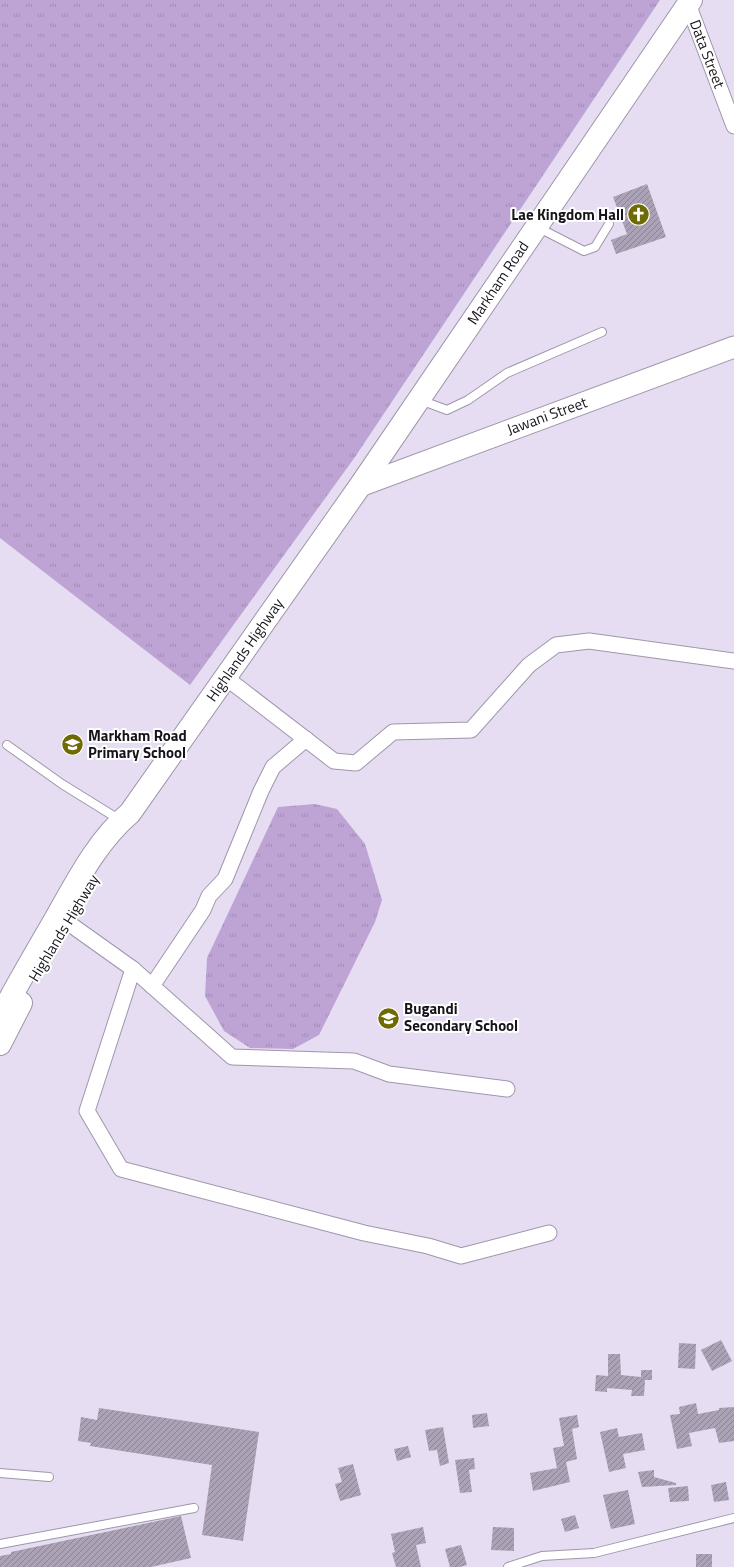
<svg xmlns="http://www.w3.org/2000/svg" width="734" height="1567" viewBox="0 0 734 1567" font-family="'Titillium Web',sans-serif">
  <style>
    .grass { fill: url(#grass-tufts) }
    .building { fill: url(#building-hatch) }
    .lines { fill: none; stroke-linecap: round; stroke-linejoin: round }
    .lane-casing { stroke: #a096aa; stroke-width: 10 }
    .street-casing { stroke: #a096aa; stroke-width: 17 }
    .secondary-casing { stroke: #a096aa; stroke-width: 23 }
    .primary-casing { stroke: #a096aa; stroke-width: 24 }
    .lane { stroke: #fff; stroke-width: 8 }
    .street { stroke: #fff; stroke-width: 15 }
    .secondary { stroke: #fff; stroke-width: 21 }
    .primary { stroke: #fff; stroke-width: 22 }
    .labels { text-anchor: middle; stroke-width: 4; stroke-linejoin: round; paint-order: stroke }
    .street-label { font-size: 15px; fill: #16131a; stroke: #fff }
    .poi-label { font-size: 15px; font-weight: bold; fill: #16131a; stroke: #fff; text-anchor: start }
  </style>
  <defs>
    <pattern id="grass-tufts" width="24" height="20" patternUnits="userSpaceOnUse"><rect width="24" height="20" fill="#bda4d5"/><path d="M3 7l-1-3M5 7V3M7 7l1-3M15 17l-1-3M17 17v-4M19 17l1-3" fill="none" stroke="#a28cb6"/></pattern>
    <pattern id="building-hatch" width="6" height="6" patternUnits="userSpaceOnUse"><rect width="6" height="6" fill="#aca2b6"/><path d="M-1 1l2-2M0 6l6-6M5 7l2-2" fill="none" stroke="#8b8393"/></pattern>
  </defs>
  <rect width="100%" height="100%" fill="#e7ddf2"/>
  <!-- grass -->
  <g class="grass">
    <path d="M0,0H660L355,457L190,685L0,538Z"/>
    <path d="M315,804L337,809L365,844L382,900L375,922L319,1035L293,1049L250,1048L224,1031L205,996L207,958L278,807Z"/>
  </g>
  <!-- building -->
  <g class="building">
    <path d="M647,184L666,237L616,254L611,240L627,234L613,197Z"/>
    <path d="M721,1340L732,1361L712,1371L701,1350Z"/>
    <path d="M679,1343L696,1344L695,1369L678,1368Z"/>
    <path d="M608,1354H620L621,1375L641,1377V1370H652V1380H645L644,1396H631L632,1390L607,1388V1392L595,1391L596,1375L608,1376Z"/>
    <path d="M696,1403L698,1414L719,1410V1408L734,1407V1441L719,1443L715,1428L689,1433L692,1446L677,1449L670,1415L680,1414L679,1407Z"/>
    <path d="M99,1408L259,1432L243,1541L202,1535L212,1465L90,1446L91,1443L78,1441L81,1417L97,1420Z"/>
    <path d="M487,1413L489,1426L473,1428L472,1415Z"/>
    <path d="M577,1415L579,1427L572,1429L577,1459L566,1462L570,1482L533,1491L530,1473L557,1468L553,1448L564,1446L559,1418Z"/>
    <path d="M443,1427L449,1463L440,1466L437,1450L429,1451L425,1430Z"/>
    <path d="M617,1428L619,1437L642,1433L645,1450L623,1454L626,1468L609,1472L600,1432Z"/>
    <path d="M408,1446L411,1457L397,1461L394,1449Z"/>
    <path d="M474,1458L475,1469L469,1470L472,1492L460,1493L455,1460Z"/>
    <path d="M353,1464L361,1495L340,1501L335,1484L342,1482L338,1468Z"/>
    <path d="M654,1470V1477L676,1483V1485L642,1487L638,1472Z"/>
    <path d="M726,1482L729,1500L714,1502L711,1485Z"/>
    <path d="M688,1486L689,1501L670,1502L668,1488Z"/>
    <path d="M628,1490L635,1524L611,1529L603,1495Z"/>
    <path d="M575,1515L579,1528L565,1532L561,1519Z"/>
    <path d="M181,1516L191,1558L151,1567H0V1556L11,1554V1552Z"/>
    <path d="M423,1527L426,1543L416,1545L421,1567H396L392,1553L395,1552L391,1534Z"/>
    <path d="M493,1527L514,1528V1551L491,1550Z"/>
    <path d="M461,1545L467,1565L460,1567H450L445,1549Z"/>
    <rect x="696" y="1554" width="16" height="13"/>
  </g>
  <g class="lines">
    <defs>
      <g id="lane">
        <path d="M537,227L584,251L595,247L609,224"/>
        <path d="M420,400L447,410L468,400L507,373L602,332"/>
        <path d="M7,745L62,784L120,820"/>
        <path d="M0,1473L49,1477"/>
        <path d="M0,1544L194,1508"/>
        <path d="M508,1567L542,1556L594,1553L734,1518"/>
      </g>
      <g id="street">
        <path d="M688,4L734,126"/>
        <path d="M225,677L334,761L356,763L393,732L471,730L529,665L556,645L589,641L734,661"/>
        <path d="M67,922L133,969L232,1057L354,1061L389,1074L507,1089"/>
        <path d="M133,969L87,1111L121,1169L364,1233L428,1246L461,1256L549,1233"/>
        <path d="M152,986L203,910L209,896L225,879L261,791L273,767L306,739"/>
      </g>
      <path id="secondary" d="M360,486L734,347"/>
      <g id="primary">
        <path d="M0,1017C18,983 37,951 56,918C77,881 97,841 130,813L360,486L691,0"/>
        <path d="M0,1044L21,1003"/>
      </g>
    </defs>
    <!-- lane casing -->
    <use href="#lane" class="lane-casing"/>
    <!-- street casing -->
    <use href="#street" class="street-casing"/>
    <!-- secondary casing -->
    <use href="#secondary" class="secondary-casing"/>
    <!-- primary casing -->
    <use href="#primary" class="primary-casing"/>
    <!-- lane -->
    <use href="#lane" class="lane"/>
    <!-- street -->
    <use href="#street" class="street"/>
    <!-- secondary -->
    <use href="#secondary" class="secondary"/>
    <!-- primary -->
    <use href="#primary" class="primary"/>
  </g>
  <!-- icons -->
  <defs>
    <symbol id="church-disc" viewBox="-11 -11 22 22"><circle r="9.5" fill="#6f6a03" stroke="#fff"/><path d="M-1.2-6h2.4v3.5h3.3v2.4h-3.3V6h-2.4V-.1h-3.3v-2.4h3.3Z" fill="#fff"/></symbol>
    <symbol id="school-disc" viewBox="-11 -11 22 22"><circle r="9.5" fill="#6f6a03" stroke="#fff"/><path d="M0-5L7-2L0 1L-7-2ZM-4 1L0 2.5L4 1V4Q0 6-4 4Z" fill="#fff"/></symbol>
  </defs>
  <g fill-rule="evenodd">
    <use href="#church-disc" x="626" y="202" width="25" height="25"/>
    <use href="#school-disc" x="60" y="732" width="25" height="25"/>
    <use href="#school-disc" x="376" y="1006" width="25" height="25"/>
  </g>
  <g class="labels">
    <!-- street labels -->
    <g class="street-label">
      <text transform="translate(707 54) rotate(69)" y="5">Data Street</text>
      <text transform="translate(498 283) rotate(-56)" y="5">Markham Road</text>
      <text transform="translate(547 416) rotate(-20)" y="5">Jawani Street</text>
      <text transform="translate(245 650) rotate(-55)" y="5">Highlands Highway</text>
      <text transform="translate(64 928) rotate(-59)" y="5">Highlands Highway</text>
    </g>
    <!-- poi labels -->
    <g class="poi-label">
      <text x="624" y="220" text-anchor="end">Lae Kingdom Hall</text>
      <text x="88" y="741">Markham Road<tspan x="88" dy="17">Primary School</tspan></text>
      <text x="404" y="1014">Bugandi<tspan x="404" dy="17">Secondary School</tspan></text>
    </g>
  </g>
</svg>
